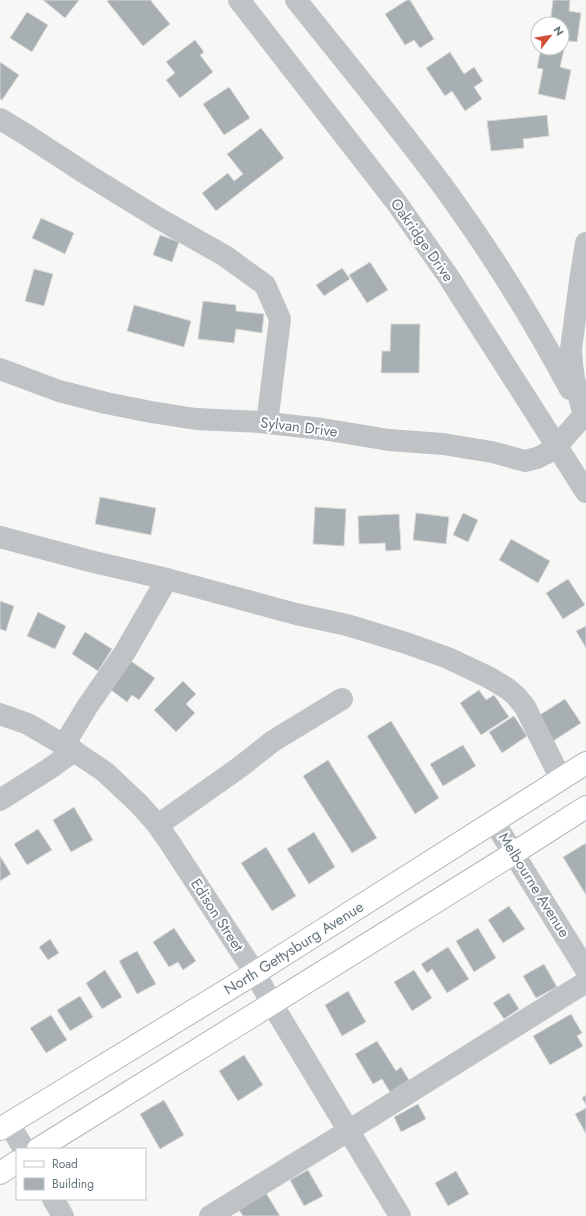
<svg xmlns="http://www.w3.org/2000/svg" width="586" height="1216" viewBox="0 0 586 1216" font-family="Jost,sans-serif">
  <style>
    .building { fill: #a7afb3; stroke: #d9d9d7 }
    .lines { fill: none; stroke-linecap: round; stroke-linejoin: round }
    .major-casing { stroke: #b0b6b9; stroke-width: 24 }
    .minor { stroke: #bfc3c6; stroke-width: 22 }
    .major { stroke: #fff; stroke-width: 22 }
    .labels { text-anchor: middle; stroke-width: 4; stroke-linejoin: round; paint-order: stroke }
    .street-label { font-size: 15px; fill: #65757d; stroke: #fff }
  </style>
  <rect width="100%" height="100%" fill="#f7f7f5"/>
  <!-- building -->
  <g class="building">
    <path d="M43,0H79L65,18Z"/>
    <path d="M109,0H152L151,1L170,24L143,46L107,1Z"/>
    <path d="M407,0H410L434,39L420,48L414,40L405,45L385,14Z"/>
    <path d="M553,0H570L569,11L581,13L577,42L562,40V24H550Z"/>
    <path d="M27,12L48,25L32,52L10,38Z"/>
    <path d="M195,40L204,52L200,55L213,72L180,98L166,80L175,73L166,62Z"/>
    <path d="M541,48H552L564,50L560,67L571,70L565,100L538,94L543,69L537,68Z"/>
    <path d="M450,52L464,74L474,67L483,81L474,87L482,99L465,111L452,91L445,96L426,68Z"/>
    <path d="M0,62L19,75L2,100L0,99Z"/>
    <path d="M229,87L250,118L224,135L203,104Z"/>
    <path d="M547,115L549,136L523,139L524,148L491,151L487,121Z"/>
    <path d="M261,128L284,158L216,211L202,193L228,173L234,181L243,174L227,154Z"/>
    <path d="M41,218L74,233L65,254L32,238Z"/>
    <path d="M160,235L179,242L172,262L153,255Z"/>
    <path d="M370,262L388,290L367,303L349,275Z"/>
    <path d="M342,268L350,279L324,296L316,285Z"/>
    <path d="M34,269L53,274L44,306L25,301Z"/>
    <path d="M203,301L236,305V311L264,314L262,333L236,329L234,343L198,339Z"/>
    <path d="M134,305L191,321L184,347L127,331Z"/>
    <path d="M391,324H420L419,373H381L382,351H390Z"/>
    <path d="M100,497L156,508L151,535L95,524Z"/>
    <path d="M315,507L346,509L344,546L313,544Z"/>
    <path d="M416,513L449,517L446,544L413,540Z"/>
    <path d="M463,513L478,520L468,542L453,535Z"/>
    <path d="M399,514L401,550L386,551L385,543L359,544L358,516Z"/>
    <path d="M511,539L550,561L538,583L499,560Z"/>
    <path d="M568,579L585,605L563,619L546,593Z"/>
    <path d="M0,601L14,606L6,631L0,629Z"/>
    <path d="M38,612L66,626L55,649L27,636Z"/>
    <path d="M586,626V648L576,631Z"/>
    <path d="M85,632L112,649L98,671L72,654Z"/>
    <path d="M131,661L155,678L139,700L132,695L127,702L111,690Z"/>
    <path d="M183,681L196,694L186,704L195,713L176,732L154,710Z"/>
    <path d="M479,690L486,700L494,695L509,717L481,735L460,703Z"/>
    <path d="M565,699L581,723L550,743L535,718Z"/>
    <path d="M514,716L527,736L502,753L489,732Z"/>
    <path d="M391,721L439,798L415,814L367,736Z"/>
    <path d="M463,745L476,766L443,786L430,764Z"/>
    <path d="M328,760L377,838L352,853L303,776Z"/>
    <path d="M74,807L93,840L71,852L53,820Z"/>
    <path d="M38,829L52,850L27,865L14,844Z"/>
    <path d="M314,832L335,867L309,884L287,849Z"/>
    <path d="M586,843V895L563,857Z"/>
    <path d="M266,847L296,896L272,911L241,863Z"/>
    <path d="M0,856L11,874L0,881Z"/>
    <path d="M509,906L525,929L503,943L488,920Z"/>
    <path d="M174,928L196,961L183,970L178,962L169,967L153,942Z"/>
    <path d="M478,928L496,958L474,972L456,941Z"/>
    <path d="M50,939L59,953L48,960L39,947Z"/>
    <path d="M448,947L469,979L447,993L432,969L427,973L421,964Z"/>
    <path d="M137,951L156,984L137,994L119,961Z"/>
    <path d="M544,964L557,987L536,998L523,976Z"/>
    <path d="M105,970L122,997L102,1009L86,983Z"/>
    <path d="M414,970L432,998L412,1011L394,982Z"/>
    <path d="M348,991L366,1022L342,1036L325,1005Z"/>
    <path d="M509,993L519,1009L504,1019L493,1003Z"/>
    <path d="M80,996L93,1017L70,1031L57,1010Z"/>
    <path d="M571,1014L582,1033L577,1036L583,1046L550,1065L533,1036Z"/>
    <path d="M51,1015L67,1040L46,1053L30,1028Z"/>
    <path d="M377,1041L396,1071L401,1067L409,1080L390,1092L382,1079L373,1084L355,1054Z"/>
    <path d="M244,1055L263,1085L238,1101L219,1071Z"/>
    <path d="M586,1095V1105L582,1098Z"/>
    <path d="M164,1100L184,1135L160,1149L140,1114Z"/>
    <path d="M418,1104L426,1119L401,1132L394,1117Z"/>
    <path d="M586,1108V1134L575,1114Z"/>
    <path d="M308,1170L323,1196L304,1206L290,1180Z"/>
    <path d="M456,1171L469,1194L448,1206L435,1183Z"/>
    <path d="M266,1193L280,1216H243L239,1210Z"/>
  </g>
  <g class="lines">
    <defs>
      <g id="major">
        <path id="s1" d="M0,1129L255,973L586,763"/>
        <path d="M38,1149L514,853L586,807"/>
        <path d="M0,1173L17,1162"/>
      </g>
    </defs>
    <!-- major casing -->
    <use href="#major" class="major-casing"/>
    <!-- minor -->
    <g class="minor">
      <path d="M239,0L396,202L448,276L586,492"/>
      <path d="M296,0C348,65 401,129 450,196C494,257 534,322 570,389"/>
      <path d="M0,119L25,134L88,175L158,218L225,256L265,285L280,319L267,423"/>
      <path d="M0,369L59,391L106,403L151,412L196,419L259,422L322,429L389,440L443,444L492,452L525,461L537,458L547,453L556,447L584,415L574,379L572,364L571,349L580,281L586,243"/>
      <path d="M0,537L94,562L167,579L296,614L347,625L406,643L448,658L488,677L508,689L516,696L525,707L561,779"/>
      <path d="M0,714L28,724L74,751L105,772L139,804L156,823L170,843L255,973L272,1004L400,1216"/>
      <path d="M64,745L87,707L125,652L167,579"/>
      <path d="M0,800L49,769L74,751"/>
      <path d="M494,822L586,970"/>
      <path d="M158,825L240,767L273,741L342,699"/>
      <path d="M9,1124L24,1149"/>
      <path d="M53,1199L63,1216"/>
      <path d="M210,1216L348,1131L586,982"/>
    </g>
    <!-- major -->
    <use href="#major" class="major"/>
  </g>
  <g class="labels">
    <!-- street labels -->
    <g class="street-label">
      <text transform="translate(422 240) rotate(55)" y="5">Oakridge Drive</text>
      <text transform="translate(299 427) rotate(7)" y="5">Sylvan Drive</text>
      <text transform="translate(534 885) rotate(58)" y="5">Melbourne Avenue</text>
      <text transform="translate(217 915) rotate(57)" y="5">Edison Street</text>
      <text dy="5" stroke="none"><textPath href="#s1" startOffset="345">North Gettysburg Avenue</textPath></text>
    </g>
  </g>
  <!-- legend -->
  <rect x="16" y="1148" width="130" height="52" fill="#ffffff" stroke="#c1c8cb"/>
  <rect x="24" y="1161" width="20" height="6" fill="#ffffff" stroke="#c1c8cb"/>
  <text x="52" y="1168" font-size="12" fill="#65757d">Road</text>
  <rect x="24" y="1178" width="20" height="12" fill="#a7afb3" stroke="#c1c8cb"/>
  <text x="52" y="1188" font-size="12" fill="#65757d">Building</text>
  <!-- north arrow -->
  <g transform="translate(550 36) rotate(59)"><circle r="19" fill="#ffffff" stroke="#c1c8cb"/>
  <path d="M0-3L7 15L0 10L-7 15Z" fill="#d34f39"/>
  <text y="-6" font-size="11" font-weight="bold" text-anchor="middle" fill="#65757d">N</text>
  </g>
</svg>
